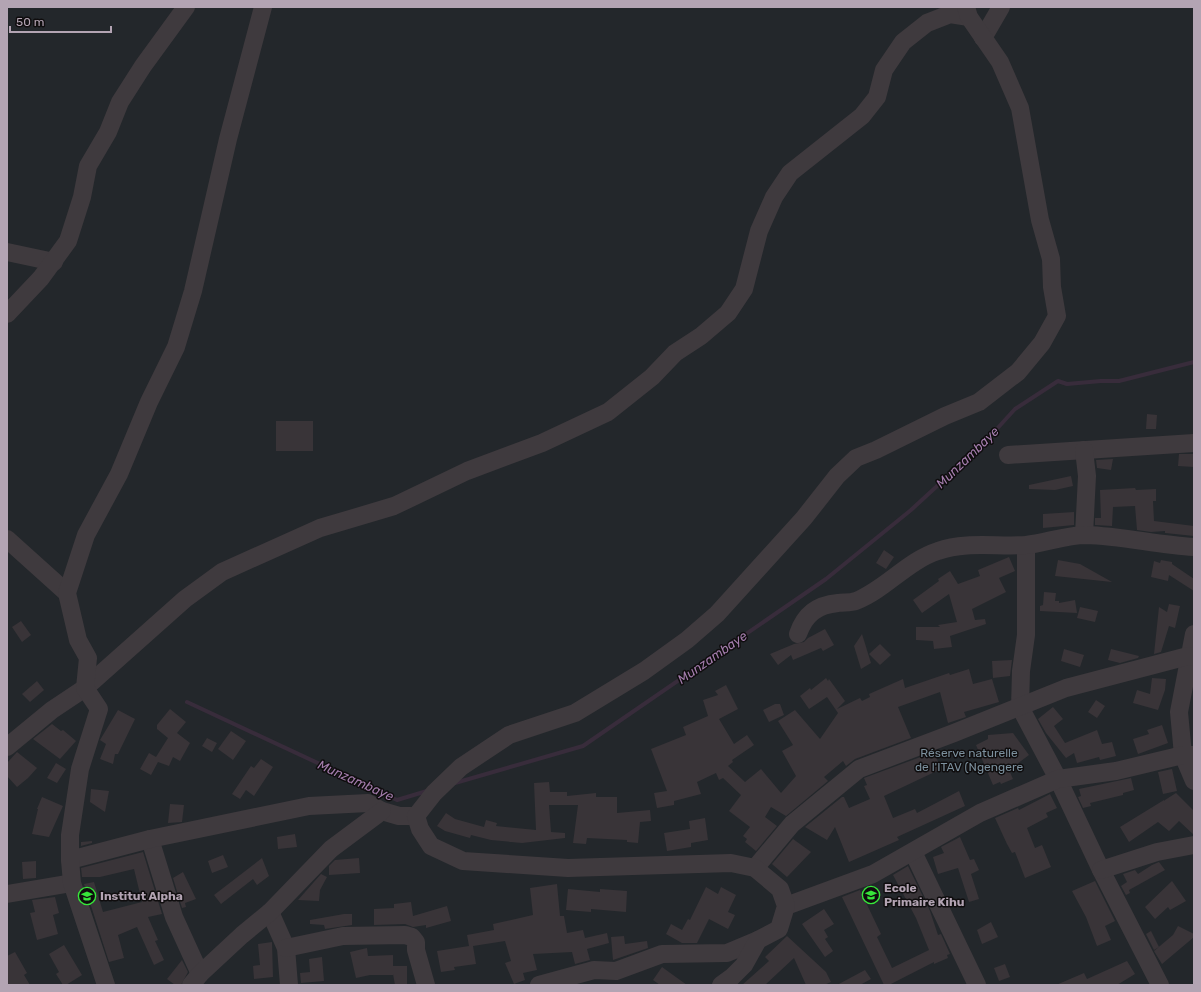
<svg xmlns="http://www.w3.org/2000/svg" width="1201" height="992" viewBox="0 0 1201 992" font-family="Rubik,sans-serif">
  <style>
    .green { fill: #23272b }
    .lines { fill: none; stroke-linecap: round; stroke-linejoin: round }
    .stream { stroke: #382c3b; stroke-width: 4 }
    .building { fill: #393438 }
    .minor { stroke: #3f3a3e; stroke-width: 18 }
    .labels { text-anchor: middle; stroke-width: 3; stroke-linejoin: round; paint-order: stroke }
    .park-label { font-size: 12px; fill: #7c909d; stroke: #0f0d0e }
    .poi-label { font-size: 12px; font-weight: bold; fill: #b3a4b3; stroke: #0f0d0e; text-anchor: start }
    .water-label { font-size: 13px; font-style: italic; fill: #a47dad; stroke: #0f0d0e }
  </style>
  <rect width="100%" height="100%" fill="#141213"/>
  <!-- green -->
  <rect class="green" x="7" y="7" width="1187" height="978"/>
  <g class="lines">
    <!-- stream -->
    <g class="stream">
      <path d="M187,702L397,800L427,791"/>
      <path d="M455,783L583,746L826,579L911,510L984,443L1015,409L1058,381L1067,384L1101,381H1119L1194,362"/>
    </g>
  </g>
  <!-- building -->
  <g class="building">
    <path d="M1147,414L1157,415L1156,429H1146Z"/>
    <rect x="276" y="421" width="37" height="30"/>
    <path d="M1179,454H1194V467L1178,466Z"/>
    <path d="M1113,459L1111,470L1097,468L1096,460Z"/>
    <path d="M1071,476L1073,486L1055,490L1029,489V485Z"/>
    <path d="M1135,488L1136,490L1156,489V501H1153L1154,521L1194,526V536L1165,533V531L1151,532L1137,530L1135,506L1113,507L1112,526L1095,525V518H1101L1100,490Z"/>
    <path d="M1074,512V525L1043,528V514Z"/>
    <path d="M884,550L894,557L886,569L876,563Z"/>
    <path d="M1009,557L1015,571L999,578L1006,592L972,609L975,620L985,619L986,624L950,636L952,647L934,649L933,641L916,640V627H940L938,625L957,622L949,594L922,613L913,600L939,581L938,579L950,571L958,584L980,576L978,570Z"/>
    <path d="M1058,560L1080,564L1112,582L1055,576Z"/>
    <path d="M1161,560L1172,562V564L1194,579V591L1169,575L1168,581L1151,577L1154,561L1160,563Z"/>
    <path d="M1044,592L1056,593L1055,601H1059V603L1075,600L1077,613L1040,611V606L1043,605Z"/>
    <path d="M1169,604L1180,606L1175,628L1169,626L1161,652L1154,654L1159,607L1167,612Z"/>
    <path d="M1080,607L1098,611L1095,622L1077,618Z"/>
    <path d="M21,621L31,635L22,642L12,627Z"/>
    <path d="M825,629L834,645L823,651L821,648L793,660L791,655L778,665L770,654L794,644L804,642L808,638Z"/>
    <path d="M862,634L871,663L861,669L854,646Z"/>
    <path d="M880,644L891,655L880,665L869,654Z"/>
    <path d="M1064,649L1084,655L1080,667L1061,661Z"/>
    <path d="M1111,649L1139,656L1138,658L1120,663L1108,660Z"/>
    <path d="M1012,660L1010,676L993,678L992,661Z"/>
    <path d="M969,669L973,684L992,679L999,702L964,712L966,717L948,723L940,692L898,707L911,738L855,759L846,766L843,761L824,777L828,781L786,816L771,807L765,817L777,826L756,851L745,842L747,839L743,836L750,827L729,811L741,795L723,778L719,780L716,773L697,782L701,794L674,801V805L657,808L654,793L667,791L651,749L686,735L683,727L708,716L703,700L718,695L715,691L726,685L738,709L719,719L734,744L747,735L754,745L732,760L733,762L728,766L745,782L761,769L781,793L796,776L782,751L793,745L778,721L795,710L820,739L838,713L827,697L809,709L800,696L810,688L811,690L826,678L828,681L829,679L845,701L837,709L860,698L862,701L870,697L869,694L903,679L905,688L949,673L950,675Z"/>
    <path d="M1152,678L1166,679L1165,690L1158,710L1133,703L1137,690L1150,694Z"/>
    <path d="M37,681L44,690L30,702L22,694Z"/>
    <path d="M1096,700L1105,706L1097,718L1088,712Z"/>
    <path d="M775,704H780L784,715L769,722L763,710Z"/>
    <path d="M1053,707L1063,719L1054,726L1065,743L1097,730L1102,744L1112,742L1116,756L1100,760L1099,757L1077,763L1074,753L1066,758L1046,733L1038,719Z"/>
    <path d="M170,709L186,722L177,733L190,743L180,761L173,757L169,766L158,762L151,775L140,769L149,753L156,757L168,738L157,729V725Z"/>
    <path d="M118,710L135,719L118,754H115L113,764L100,759L106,744L100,740Z"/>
    <path d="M52,724L61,731L63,730L76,741L60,759L33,739Z"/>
    <path d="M1162,725L1168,743L1138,754L1133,739L1149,734L1147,730Z"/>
    <path d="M231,731L246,741L233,760L218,749Z"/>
    <path d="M1013,733L1029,755L1009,770L1013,779L1001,784L1000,782L993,785L976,745L988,739V735Z"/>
    <path d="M207,738L217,743L212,752L202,746Z"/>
    <path d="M17,752L37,768L28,778L17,787L7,776V763Z"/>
    <path d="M934,752L941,769L884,796L893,818L915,809L917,813L959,791L965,806L897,837L899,840L849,862L835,827L827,840L805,827L842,797H844L849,808L870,799L864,786L867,785L864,778Z"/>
    <path d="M261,759L273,767L254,796L246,790L240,799L232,794L251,766L254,768Z"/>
    <path d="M56,763L66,769L57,783L47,778Z"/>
    <path d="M1172,769L1177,791L1163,794L1158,772Z"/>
    <path d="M1131,778L1134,790L1123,793V795L1090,803L1091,806L1083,808L1078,797L1081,796L1079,789Z"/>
    <path d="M549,782L550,792H567V796L596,793V797H617V813L650,810L651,821L640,822L638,843L627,842V840L587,838L586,844L573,843L578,805H549L551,832L565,833V838L522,843L491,840L471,835L470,838L445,831L437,826L446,813L455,819L484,827L486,820L497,823L496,826L536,830L534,783Z"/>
    <path d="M91,789L109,791L105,812L90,802Z"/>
    <path d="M1176,793L1194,811V835L1179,821L1169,831L1158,822L1129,842L1120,827L1164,800L1165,801V800Z"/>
    <path d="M1050,794L1057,808L1046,813L1048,817L1027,828L1035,848L1042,845L1051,867L1025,878L1015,852L1012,853L1007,844L995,818L1018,808L1019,810Z"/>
    <path d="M42,797L63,806L49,837L32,834L38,809H37Z"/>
    <path d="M170,804L184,805L182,822L168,823Z"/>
    <path d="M705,818L708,840L691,843V847L667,851L664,833L690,829L689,821Z"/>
    <path d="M295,834L297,847L278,849L277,837Z"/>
    <path d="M960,837L970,860L974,859L979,870L971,874L979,899L969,902L958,868L938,874L933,857L944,853L941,847Z"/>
    <path d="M793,839L811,852L787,877L772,864Z"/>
    <path d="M92,841V843L81,846V842Z"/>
    <path d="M143,852L162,914L148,917L158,940L155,941L164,960L154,965L137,927L118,935L124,958L109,962L84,884L94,882L103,912L142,902L134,869L100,877H82L81,868Z"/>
    <path d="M223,855L228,867L212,873L208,861Z"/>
    <path d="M262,858L269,876L257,885L253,879L221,904L214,895Z"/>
    <path d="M359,858L360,873L329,875V866L335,860Z"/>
    <path d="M36,861V878L23,879L22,862Z"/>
    <path d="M1159,862L1165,870L1129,890L1130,893L1126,895L1121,886L1127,882L1123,874L1135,870L1138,874L1152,865Z"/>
    <path d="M908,866L930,911L938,935L941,934L950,954L947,955L948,958L934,964V962L889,985H884L842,897L860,890L881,934L877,937L892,968L929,950L916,918L893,875Z"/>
    <path d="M183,872L196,899L185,903L186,907L182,908L173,878Z"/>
    <path d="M321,874L327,877L320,890L319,901L298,900Z"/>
    <path d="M1095,881L1115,921L1105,926L1111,940L1097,946L1086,917L1072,891Z"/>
    <path d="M1172,881L1186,901L1170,910L1168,907L1155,919L1145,907Z"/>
    <path d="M557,884L560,916H564L567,933L583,930L585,938L607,933L609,943L587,949L590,960L575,964L572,952L533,954L537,970L523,973L525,980L514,984L505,963L511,961L505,941L473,946L476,964L454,967L455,970L441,972L437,951L469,946L467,935L494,930L493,924L533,915L530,888Z"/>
    <path d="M706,887L718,894L721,887L736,895L728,912L735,915L728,929L709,919L697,943H682L666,934L671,924L682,930L688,919L690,920Z"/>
    <path d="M568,889L600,892V889L627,891L626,912L591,909V912L566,910Z"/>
    <path d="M55,897L59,913L53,915L58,934L37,940L30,913L35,912L32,900Z"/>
    <path d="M411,902L413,916L447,906L451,921L426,928V925L413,927L405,924L374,925V909L394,908V904Z"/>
    <path d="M824,909L834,924L824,930L828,937L825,939L833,951L825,957L802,924Z"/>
    <path d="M344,914H352V925L325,929L324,925L310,924V920Z"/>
    <path d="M991,922L998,937L982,944L977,930Z"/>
    <path d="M1178,926L1194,934V937L1162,964L1154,951L1173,935Z"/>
    <path d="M1151,931L1159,947L1154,950L1146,934Z"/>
    <path d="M624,936L625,944L647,941L648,948L613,960L611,937Z"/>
    <path d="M787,936L826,972L831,982L824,985H806L794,958L765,985H742L769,961L765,957Z"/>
    <path d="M272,942L273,977L254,979L253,966L260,965L258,944Z"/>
    <path d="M64,945L82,975L66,985H63L56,974L59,972L49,954Z"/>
    <path d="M367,948L368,956L393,955V966H407V985H395L393,974V975H370L356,978L350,952Z"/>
    <path d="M15,952L27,973L24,975L30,985H7V956Z"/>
    <path d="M322,957L324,981L301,983L300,973L310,972L309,959Z"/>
    <path d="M182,960L188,972L181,985H175L167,979Z"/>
    <path d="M1127,961L1135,974L1117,985H1056L1084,973L1087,979Z"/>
    <path d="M1005,964L1010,977L999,981L994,968Z"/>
    <path d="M662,967L673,975L687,985H660L653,980Z"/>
    <path d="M865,970L871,979L860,985H837Z"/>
  </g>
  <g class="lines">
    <!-- minor -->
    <g class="minor">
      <path d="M983,38L1001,7"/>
      <path d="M7,252L54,262"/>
      <path d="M7,314L41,278L68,241L82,197L88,166L108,132L120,102L143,66L186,7"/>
      <path d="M1008,455L1194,443"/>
      <path d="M1084,535L1087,476L1084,450"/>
      <path d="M7,539L67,593"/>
      <path d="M1026,545V635L1021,671L1020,707L1058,779L1101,870L1160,985"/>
      <path d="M798,634C805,614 817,605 838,603C843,602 850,603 856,601C886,589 907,561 938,551C966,541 997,547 1026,545C1045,543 1066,535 1086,535C1122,536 1158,545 1194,547"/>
      <path d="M1194,634L1179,712L1183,755L1194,781"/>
      <path d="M7,747L52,710L85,688L185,599L222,572L320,528L394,506L467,471L542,443L608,412L652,377L675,353L701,336L728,313L744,289L759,231L774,197L790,173L862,116L877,97L884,70L903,42L927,23L950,14L969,17"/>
      <path d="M150,839L174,917L200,974"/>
      <path d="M913,852L977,985"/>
      <path d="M70,860L150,839L309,806L368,803L382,811L399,816H416"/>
      <path d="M755,868L792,824L859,769L954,733L1066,688L1188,656L1194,657"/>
      <path d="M1101,870L1157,852L1194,845"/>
      <path d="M7,894L72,883"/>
      <path d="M786,906L873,874L980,813L1058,779L1116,771L1183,755H1194"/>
      <path d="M270,912L286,948L289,985"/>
      <path d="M286,948L343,936L405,935L412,937L416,942V950L426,985"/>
      <path d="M106,985L72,883L70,860V835L80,769L99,709L85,688L88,658L78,640L67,593L86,535L119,474L149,402L176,347L193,291L228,139L263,7"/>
      <path d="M191,985L200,974L242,935L270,912L331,849L382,811"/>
      <path d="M539,985L594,970L616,971L662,954L727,953L758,940"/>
      <path d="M721,985L732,977L744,965L758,940L779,929L786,906L780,889L755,868L731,863L568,868L463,861L431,846L420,829L416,816L434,793L461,767L509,735L575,713L644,671L687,640L717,614L804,518L837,476L856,458L876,450L945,416L979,402L1018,372L1042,343L1057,316L1052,287L1051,259L1040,220L1020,108L1000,62L969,17L966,7"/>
    </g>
  </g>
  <!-- icons -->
  <defs>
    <symbol id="school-ring" viewBox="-11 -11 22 22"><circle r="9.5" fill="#0f0d0e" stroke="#37e63a" stroke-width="1.5"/><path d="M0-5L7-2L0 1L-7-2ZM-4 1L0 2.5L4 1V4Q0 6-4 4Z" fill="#37e63a"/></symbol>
  </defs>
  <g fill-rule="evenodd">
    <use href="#school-ring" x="861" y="885" width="20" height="20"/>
    <use href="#school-ring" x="77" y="886" width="20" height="20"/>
  </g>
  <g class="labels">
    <!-- park labels -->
    <g class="park-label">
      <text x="969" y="757">Réserve naturelle<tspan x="969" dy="14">de l'ITAV (Ngengere</tspan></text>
    </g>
    <!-- poi labels -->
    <g class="poi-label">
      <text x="884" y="892">Ecole<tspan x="884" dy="14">Primaire Kihu</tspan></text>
      <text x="100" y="900">Institut Alpha</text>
    </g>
    <!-- water labels -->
    <g class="water-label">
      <text transform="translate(967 457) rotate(-44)" y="5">Munzambaye</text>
      <text transform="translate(712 657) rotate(-35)" y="5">Munzambaye</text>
      <text transform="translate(356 780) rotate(24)" y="5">Munzambaye</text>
    </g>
  </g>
  <!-- border -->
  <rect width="1201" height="992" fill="none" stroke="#b3a4b3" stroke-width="16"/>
  <!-- scale -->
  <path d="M10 26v6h101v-6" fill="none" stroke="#b3a4b3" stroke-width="2"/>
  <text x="16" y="26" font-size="12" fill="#b3a4b3" stroke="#0f0d0e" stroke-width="3" paint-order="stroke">50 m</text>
</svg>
